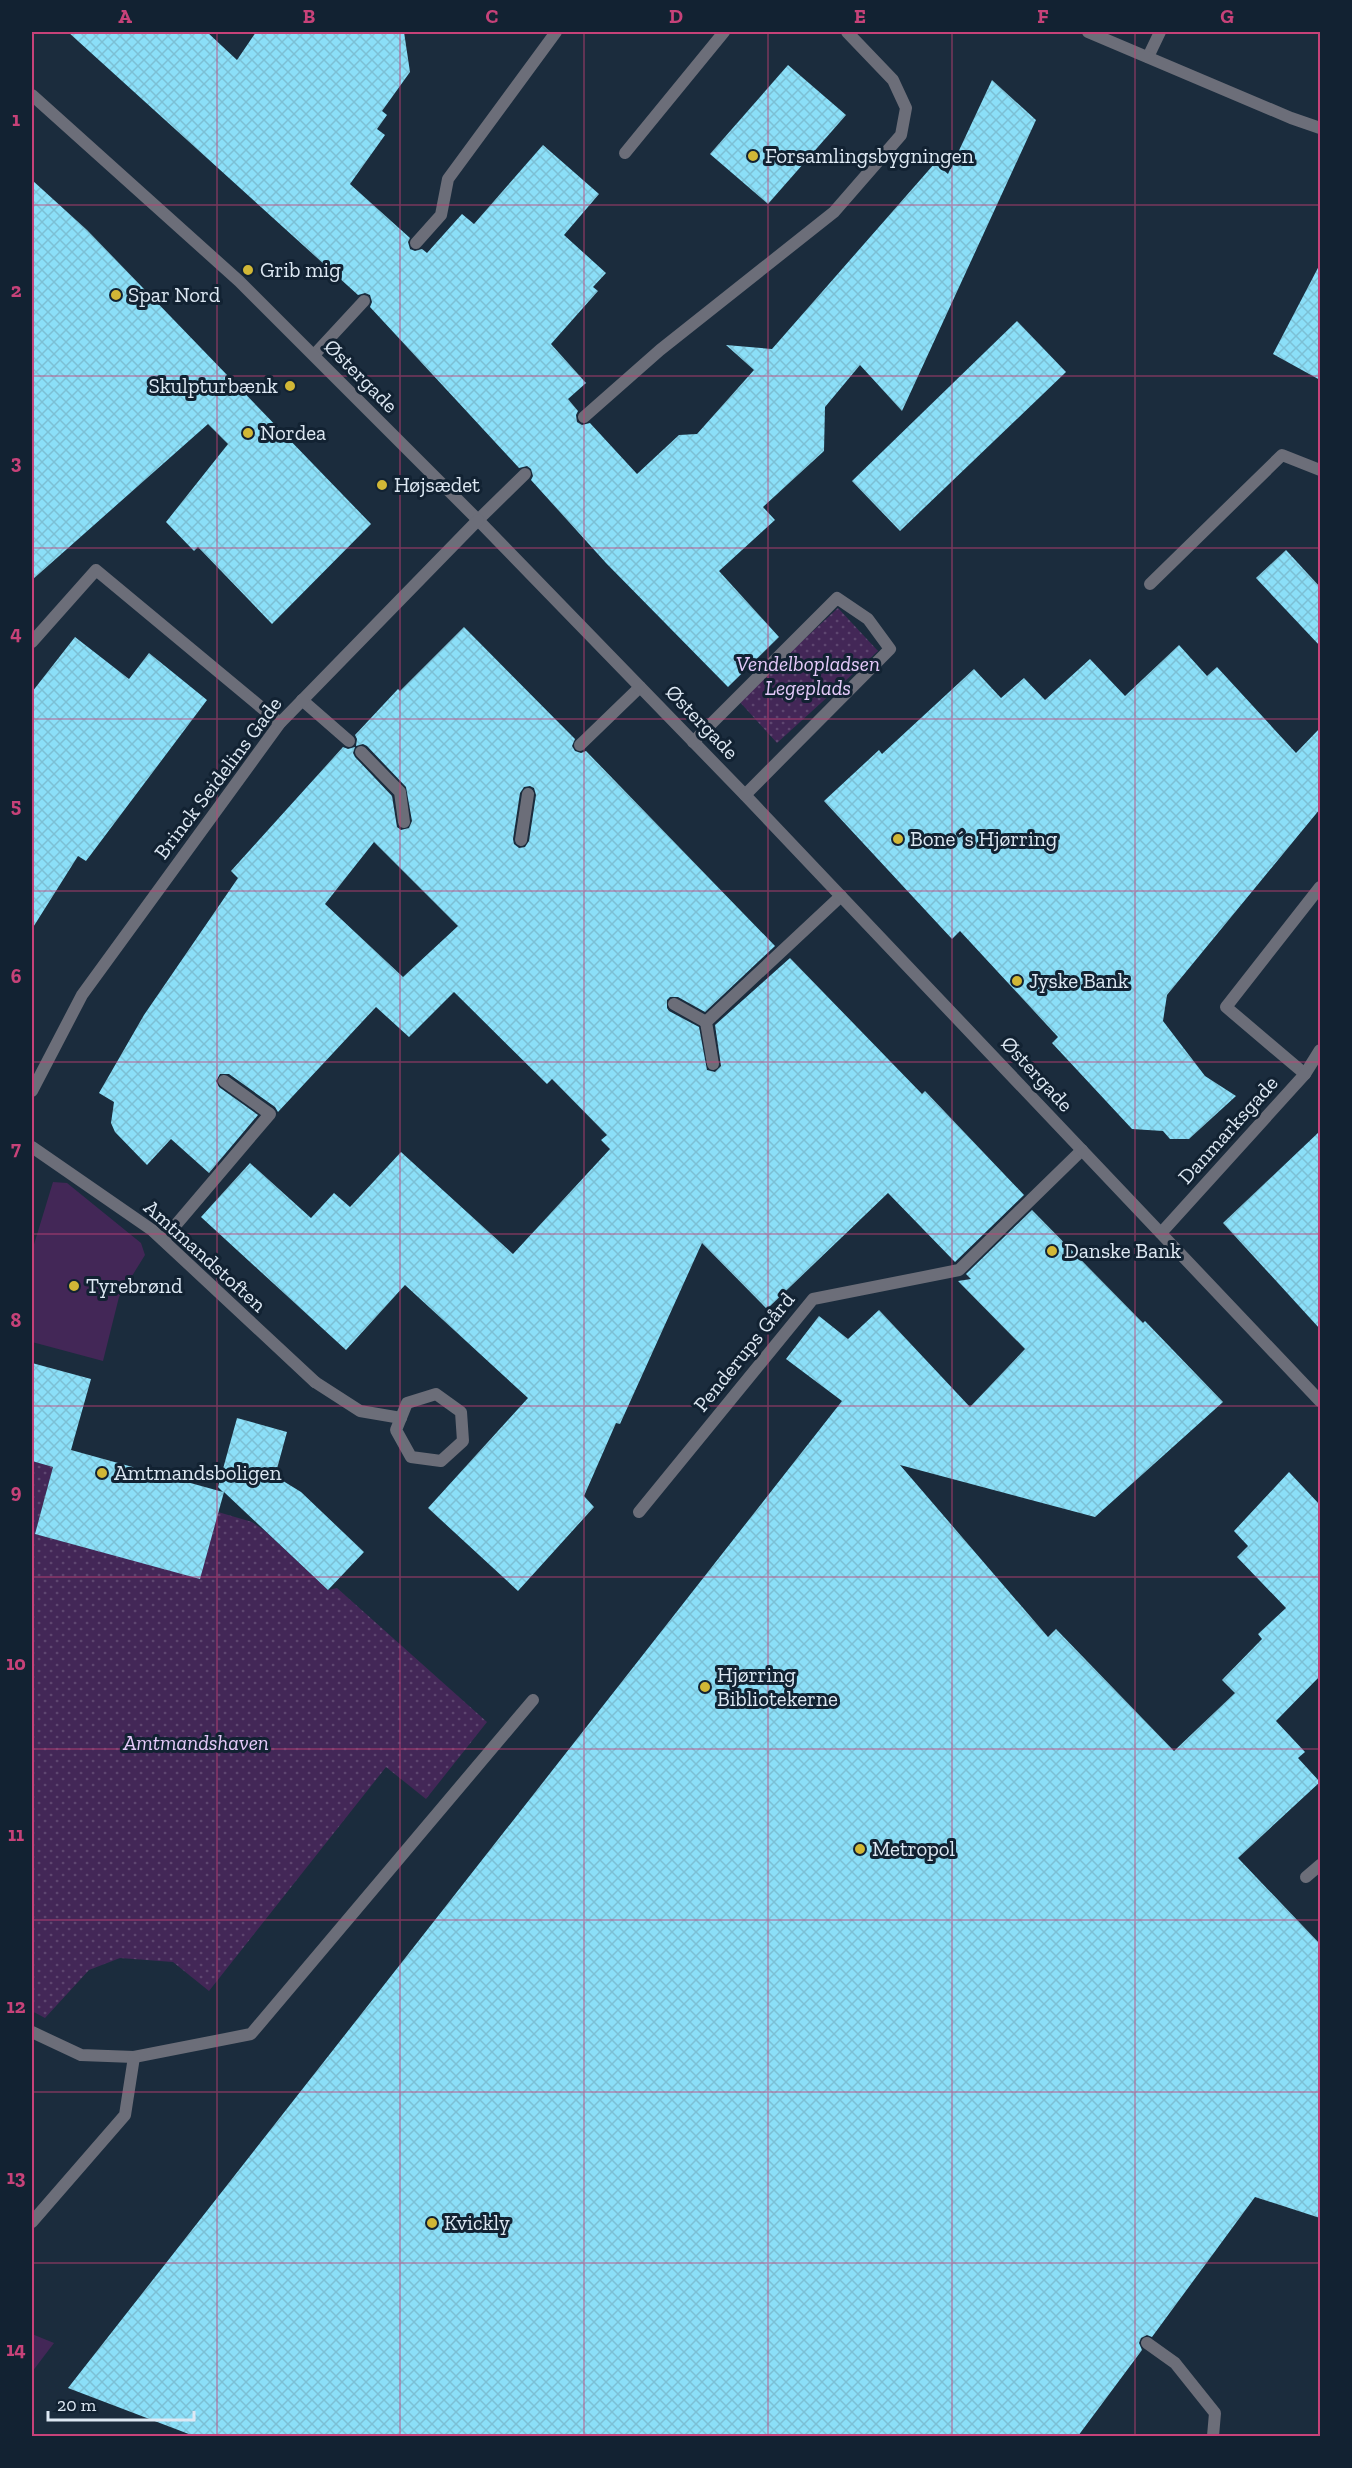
<svg xmlns="http://www.w3.org/2000/svg" width="1352" height="2468" viewBox="0 0 1352 2468" font-family="'Zilla Slab',serif">
  <style>
    .grass { fill: #432757 }
    .park { fill: url(#park-dots) }
    .building { fill: url(#building-cross-hatch); fill-rule: evenodd }
    .lines { fill: none; stroke-linecap: round; stroke-linejoin: round }
    .service { stroke: #6c6e79; stroke-width: 12 }
    .pedestrian { stroke: #6c6e79; stroke-width: 12 }
    .minor { stroke: #6c6e79; stroke-width: 12 }
    .tertiary { stroke: #6c6e79; stroke-width: 12 }
    .grid { fill: none; stroke: #c74279; stroke-width: 1.5; stroke-opacity: 0.55 }
    .poi-dot { fill: #d1b736; stroke: #122232; stroke-width: 2 }
    .labels { text-anchor: middle; stroke-width: 6; stroke-linejoin: round; paint-order: stroke }
    .poi-label { font-size: 21px; fill: #dde8f3; stroke: #122232; text-anchor: start }
    .street-label { font-size: 21px; fill: #dde8f3; stroke: #122232 }
    .park-label { font-size: 21px; font-style: italic; fill: #e5cafa; stroke: #122232 }
    .neatline { fill: none; stroke: #c74279; stroke-width: 2 }
    .grid-label { font-size: 20px; text-anchor: middle; font-weight: bold; fill: #c74279 }
  </style>
  <defs>
    <pattern id="park-dots" width="8" height="8" patternUnits="userSpaceOnUse" patternTransform="scale(1.5)"><rect width="8" height="8" fill="#432757"/><path d="M2 2h.1M6 6h.1" fill="none" stroke="#5e4670" stroke-width="1.8" stroke-linecap="round"/></pattern>
    <pattern id="building-cross-hatch" width="8" height="8" patternUnits="userSpaceOnUse" patternTransform="scale(1.5)"><rect width="8" height="8" fill="#8bdff8"/><path d="M0 0l8 8M0 8l8-8" fill="none" stroke="#7cc0d5"/></pattern>
  </defs>
  <rect width="100%" height="100%" fill="#1b2c3d"/>
  <!-- grass -->
  <g class="grass">
    <path d="M53,1182L67,1183L141,1243L145,1255L119,1297L103,1361L32,1342V1251Z"/>
    <path d="M32,2334L54,2343L32,2372Z"/>
  </g>
  <!-- park -->
  <g class="park">
    <path d="M838,608L878,651L777,743L738,700Z"/>
    <path d="M32,1461L53,1467L35,1534L200,1578L218,1512L252,1522L265,1531L328,1590L337,1588L487,1722L426,1799L386,1767L209,1991L173,1962L120,1958L89,1970L45,2018L32,2011Z"/>
  </g>
  <!-- building -->
  <g class="building">
    <path d="M68,32H207L237,60L256,32H404L410,72L382,111L387,115L377,129L385,135L350,184L410,238L408,242L410,249L415,251L422,249L427,253L462,214L474,224L543,145L599,194L564,235L606,273L593,287L598,291L551,344L586,383L568,399L578,411L576,415L577,422L582,425L590,423L637,474L679,435L697,434L754,370L726,345L772,349L935,163L948,174L992,80L1036,120L902,411L860,365L825,407L824,451L763,507L775,520L719,571L779,637L728,687L606,563L531,480L533,476L531,469L527,466L519,468L370,307L372,302L370,295L365,293L358,295Z"/>
    <path d="M788,65L846,115L768,204L710,154Z"/>
    <path d="M32,180L87,230L371,524L272,624L198,547L194,551L166,522L228,444L208,424L32,580Z"/>
    <path d="M1320,264V380L1273,354Z"/>
    <path d="M1017,321L1066,372L900,531L852,481Z"/>
    <path d="M1286,550L1320,587V646L1256,578Z"/>
    <path d="M464,627L575,739L572,746L575,751L581,753L586,751L775,946L705,1012L678,997H670L667,1000V1008L669,1011L699,1027L707,1070L715,1072L721,1066L715,1025L790,958L922,1094L925,1091L1024,1195L955,1262L888,1193L767,1309L702,1243L620,1424L616,1423L584,1496L594,1507L518,1591L428,1508L528,1398L405,1285L346,1350L201,1217L250,1163L311,1218L334,1193L350,1207L401,1152L513,1254L610,1149L601,1140L607,1135L552,1079L547,1084L454,992L409,1037L376,1007L278,1112L275,1107L229,1074H220L216,1081L219,1087L258,1115L209,1173L171,1139L147,1165L115,1132L111,1123L114,1102L99,1093L144,1015L238,878L231,871L343,747L348,749L355,747L353,753L355,757L392,796L397,827L401,830L409,828L412,821L406,787L367,746L363,744L356,746L357,739L355,735L398,689L400,691ZM530,786L534,788L536,795L529,841L525,847L519,848L514,844L513,839L520,793L524,787ZM374,842L458,926L403,977L325,904Z"/>
    <path d="M75,637L129,679L149,653L207,700L86,861L78,856L32,929V692Z"/>
    <path d="M1179,645L1207,676L1217,667L1296,753L1320,728V809L1167,995L1163,1021L1205,1076L1236,1096L1189,1139H1170L1163,1131L1132,1129L1052,1043L1058,1037L960,931L952,939L824,801L879,750L882,754L974,669L1001,698L1024,678L1045,700L1090,659L1125,696Z"/>
    <path d="M1320,1131V1329L1223,1223Z"/>
    <path d="M1032,1210L1143,1323L1145,1321L1223,1402L1095,1517L900,1465L1048,1637L1056,1629L1174,1751L1235,1693L1222,1680L1262,1639L1258,1634L1286,1608L1237,1557L1248,1546L1234,1531L1289,1472L1320,1505V1676L1276,1721L1305,1752L1298,1758L1320,1782L1238,1858L1320,1944V2218L1255,2197L1152,2337L1147,2335L1141,2338L1139,2343L1142,2350L1078,2436H194L68,2388L842,1401L786,1359L819,1316L848,1339L879,1310L970,1407L1025,1349L958,1281L971,1279L966,1274Z"/>
    <path d="M32,1363L91,1379L71,1450L223,1492L218,1487L237,1418L287,1432L275,1476L301,1492L364,1552L328,1590L224,1492L200,1579L35,1534L53,1467L32,1461Z"/>
  </g>
  <g class="lines">
    <!-- service -->
    <g class="service">
      <path d="M625,153L724,32"/>
      <path d="M416,243L441,215L448,179L556,32"/>
      <path d="M314,355L364,301"/>
      <path d="M584,417L660,350L834,212L901,135L906,108L893,80L847,32"/>
      <path d="M478,520L525,474"/>
      <path d="M1150,584L1282,455L1320,470"/>
      <path d="M32,642L96,570L280,723"/>
      <path d="M302,700L349,741"/>
      <path d="M580,745L640,687"/>
      <path d="M361,752L400,792L404,822"/>
      <path d="M521,840L528,794"/>
      <path d="M674,1004L706,1022"/>
      <path d="M713,1064L706,1022L841,896"/>
      <path d="M1305,1074L1226,1007L1320,887"/>
      <path d="M163,1240L270,1114L224,1081"/>
      <path d="M315,1382L360,1411L401,1418"/>
      <path d="M436,1394L461,1412L463,1441L441,1461L411,1457L396,1430L407,1403Z"/>
      <path d="M639,1512L813,1299L959,1270L1082,1150"/>
      <path d="M1306,1877L1320,1865"/>
      <path d="M32,2032L81,2055L134,2057L251,2034L533,1700"/>
      <path d="M32,2222L125,2115L134,2057"/>
      <path d="M1147,2343L1175,2363L1215,2413L1213,2436"/>
    </g>
    <!-- pedestrian -->
    <g class="pedestrian">
      <path d="M32,95L239,281L478,520L745,795L1320,1401"/>
      <path d="M693,742L837,598L868,619L890,649L745,795"/>
    </g>
    <!-- minor -->
    <g class="minor">
      <path d="M1148,57L1160,32"/>
      <path d="M32,1091L82,995L280,723L478,520"/>
      <path d="M32,1147L152,1230L315,1382"/>
      <path d="M1161,1233L1305,1074L1320,1050"/>
    </g>
    <!-- tertiary -->
    <path class="tertiary" d="M1088,32L1291,118L1320,128"/>
  </g>
  <!-- grid -->
  <path class="grid" d="M217,32V2436M400,32V2436M584,32V2436M768,32V2436M952,32V2436M1135,32V2436M32,205H1320M32,376H1320M32,548H1320M32,719H1320M32,891H1320M32,1062H1320M32,1234H1320M32,1406H1320M32,1577H1320M32,1749H1320M32,1920H1320M32,2092H1320M32,2263H1320"/>
  <!-- markers -->
  <g class="poi-dot">
    <circle cx="753" cy="156" r="6"/>
    <circle cx="248" cy="270" r="6"/>
    <circle cx="116" cy="295" r="6"/>
    <circle cx="290" cy="386" r="6"/>
    <circle cx="248" cy="433" r="6"/>
    <circle cx="382" cy="485" r="6"/>
    <circle cx="898" cy="839" r="6"/>
    <circle cx="1017" cy="981" r="6"/>
    <circle cx="1052" cy="1251" r="6"/>
    <circle cx="74" cy="1286" r="6"/>
    <circle cx="102" cy="1473" r="6"/>
    <circle cx="705" cy="1687" r="6"/>
    <circle cx="860" cy="1849" r="6"/>
    <circle cx="432" cy="2223" r="6"/>
  </g>
  <g class="labels">
    <!-- poi labels -->
    <g class="poi-label">
      <text x="765" y="163">Forsamlingsbygningen</text>
      <text x="260" y="277">Grib mig</text>
      <text x="128" y="302">Spar Nord</text>
      <text x="278" y="393" text-anchor="end">Skulpturbænk</text>
      <text x="260" y="440">Nordea</text>
      <text x="394" y="492">Højsædet</text>
      <text x="910" y="846">Bone´s Hjørring</text>
      <text x="1029" y="988">Jyske Bank</text>
      <text x="1064" y="1258">Danske Bank</text>
      <text x="86" y="1293">Tyrebrønd</text>
      <text x="114" y="1480">Amtmandsboligen</text>
      <text x="717" y="1682">Hjørring<tspan x="717" dy="24">Bibliotekerne</tspan></text>
      <text x="872" y="1856">Metropol</text>
      <text x="444" y="2230">Kvickly</text>
    </g>
    <!-- street labels -->
    <g class="street-label">
      <text transform="translate(361 376) rotate(45)" y="7">Østergade</text>
      <text transform="translate(702 722) rotate(46)" y="7">Østergade</text>
      <text transform="translate(218 778) rotate(-53)" y="7">Brinck Seidelins Gade</text>
      <text transform="translate(1037 1074) rotate(47)" y="7">Østergade</text>
      <text transform="translate(1228 1130) rotate(-48)" y="7">Danmarksgade</text>
      <text transform="translate(205 1256) rotate(42)" y="7">Amtmandstoften</text>
      <text transform="translate(744 1352) rotate(-51)" y="7">Penderups Gård</text>
    </g>
    <!-- park labels -->
    <g class="park-label">
      <text x="808" y="671">Vendelbopladsen<tspan x="808" dy="24">Legeplads</tspan></text>
      <text x="196" y="1750">Amtmandshaven</text>
    </g>
  </g>
  <!-- border -->
  <rect width="1352" height="2468" fill="none" stroke="#122232" stroke-width="66"/>
  <!-- scale -->
  <path d="M48 2411v9h146v-9" fill="none" stroke="#dde8f3" stroke-width="3"/>
  <text x="57" y="2411" font-size="18" fill="#dde8f3" stroke="#122232" stroke-width="4.5" paint-order="stroke">20 m</text>
  <rect x="33" y="33" width="1286" height="2402" class="neatline"/>
  <g class="grid-label">
    <text x="125" y="23">A</text>
    <text x="309" y="23">B</text>
    <text x="492" y="23">C</text>
    <text x="676" y="23">D</text>
    <text x="860" y="23">E</text>
    <text x="1043" y="23">F</text>
    <text x="1227" y="23">G</text>
    <text x="16" y="126">1</text>
    <text x="16" y="297">2</text>
    <text x="16" y="469">3</text>
    <text x="16" y="640">4</text>
    <text x="16" y="812">5</text>
    <text x="16" y="983">6</text>
    <text x="16" y="1155">7</text>
    <text x="16" y="1327">8</text>
    <text x="16" y="1498">9</text>
    <text x="16" y="1670">10</text>
    <text x="16" y="1841">11</text>
    <text x="16" y="2013">12</text>
    <text x="16" y="2184">13</text>
    <text x="16" y="2356">14</text>
  </g>
</svg>
